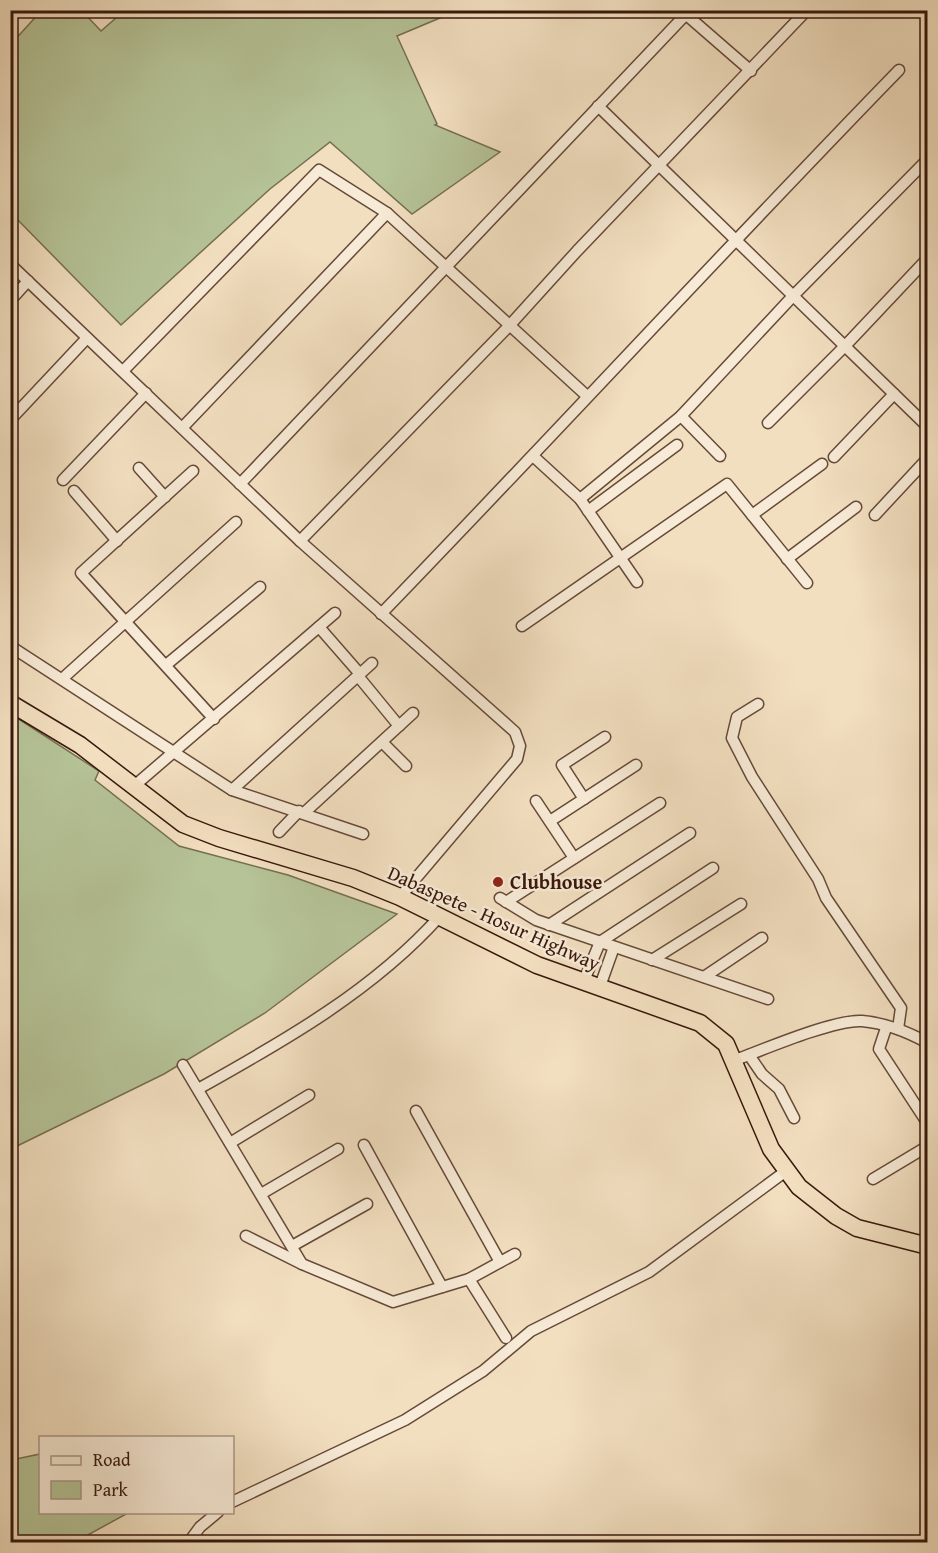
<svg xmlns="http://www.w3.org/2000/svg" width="938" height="1553" viewBox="0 0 938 1553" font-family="'Gentium Book Plus',serif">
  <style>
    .green { fill: #b5c397; stroke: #766e52; stroke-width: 1.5 }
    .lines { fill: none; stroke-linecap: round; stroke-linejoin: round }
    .minor-casing { stroke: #664a39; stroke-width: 13 }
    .trunk-casing { stroke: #38180c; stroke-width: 19 }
    .minor { stroke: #f7ead6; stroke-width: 10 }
    .trunk { stroke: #f2dfc0; stroke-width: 16 }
    .poi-dot { fill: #8f2418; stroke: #f7ead6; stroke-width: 2 }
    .labels { text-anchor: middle; stroke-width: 5; stroke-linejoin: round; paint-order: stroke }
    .poi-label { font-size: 20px; font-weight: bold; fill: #38180c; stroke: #f7ead6; text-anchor: start }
    .street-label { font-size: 20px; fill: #38180c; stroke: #f7ead6 }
  </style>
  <rect width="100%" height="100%" fill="#f2dfc0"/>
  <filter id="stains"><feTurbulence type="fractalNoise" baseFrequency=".00333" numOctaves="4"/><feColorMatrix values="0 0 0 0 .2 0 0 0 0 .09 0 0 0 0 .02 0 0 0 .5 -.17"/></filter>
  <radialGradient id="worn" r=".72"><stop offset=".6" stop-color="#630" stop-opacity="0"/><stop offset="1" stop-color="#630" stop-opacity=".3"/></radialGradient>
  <!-- green -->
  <g class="green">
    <path d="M42,10L82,11L101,31L124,11H445L447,15L397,36L437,124L435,125L500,152L412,214L330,142L270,189L121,325L11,213V44Z"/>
    <path d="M11,714L99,771L95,780L179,846L288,875L397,914L265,1013L164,1074L11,1149Z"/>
    <path d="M40,1454V1512L128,1513L75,1542H11V1460Z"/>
  </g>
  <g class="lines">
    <defs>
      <g id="minor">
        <path d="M682,11L751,71"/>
        <path d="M598,106L928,427"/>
        <path d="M10,264L300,541L515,732L520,746L517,759L400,897"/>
        <path d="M10,301L28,281"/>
        <path d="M123,371L319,170L387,213L587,396"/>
        <path d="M681,416L720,456"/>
        <path d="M10,420L87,338"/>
        <path d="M768,423L845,346L928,258"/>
        <path d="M182,428L387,213"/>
        <path d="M533,456L580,499L637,582"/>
        <path d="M834,457L894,394"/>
        <path d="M139,468L165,497"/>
        <path d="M193,471L81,573L214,719"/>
        <path d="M63,480L146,393"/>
        <path d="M240,484L690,10"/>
        <path d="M74,491L117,541"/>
        <path d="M580,499L681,416L793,296L928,159"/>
        <path d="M588,511L677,445"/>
        <path d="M752,515L822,464"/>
        <path d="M875,515L928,458"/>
        <path d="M300,541L510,325L577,251L807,10"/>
        <path d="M787,559L856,507"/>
        <path d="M381,614C555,434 724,250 899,70"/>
        <path d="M522,626L727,484L807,583"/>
        <path d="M319,627L360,674"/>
        <path d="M10,646L232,790L363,834"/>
        <path d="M166,665L260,587"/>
        <path d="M358,676L399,726"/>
        <path d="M62,679L236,522"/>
        <path d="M758,704L737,717L732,738L752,777L818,879L826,898L901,1008L898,1029"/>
        <path d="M382,742L406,766"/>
        <path d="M133,787L335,613"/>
        <path d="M232,790L372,663"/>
        <path d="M584,799L562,765L605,737"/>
        <path d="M536,801L574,858"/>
        <path d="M304,813L413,713"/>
        <path d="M550,821L636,765"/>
        <path d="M279,832L299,811"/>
        <path d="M500,898L536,920L768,999"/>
        <path d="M506,902L660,803"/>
        <path d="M549,925L690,833"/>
        <path d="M652,960L741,904"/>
        <path d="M704,977L762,938"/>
        <path d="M583,983L600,942L713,868"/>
        <path d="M599,989L614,947"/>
        <path d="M886,1028L879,1049L928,1124"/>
        <path d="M749,1055L762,1074L779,1089L794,1118"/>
        <path d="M733,1061C762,1050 835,1019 862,1021C885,1023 908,1032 928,1043"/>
        <path d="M183,1065L302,1264"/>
        <path d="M198,1089C284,1041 374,990 440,916"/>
        <path d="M416,1111L500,1262"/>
        <path d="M230,1143L309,1095"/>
        <path d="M364,1145L442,1287"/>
        <path d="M873,1179L928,1146"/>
        <path d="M261,1194L338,1149"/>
        <path d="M246,1236L302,1264L393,1302L469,1279L515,1254"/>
        <path d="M292,1246L367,1204"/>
        <path d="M469,1279L506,1338"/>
        <path d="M232,1502L405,1420L483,1371L531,1331L649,1272L786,1171"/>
        <path d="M189,1542L200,1527L218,1512"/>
      </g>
      <path id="trunk" d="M10,703L80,745L183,824L219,838L353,878L400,897L537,965L700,1023L726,1044L771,1149L799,1187L836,1216L857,1228L928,1246"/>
    </defs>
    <!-- minor casing -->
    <use href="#minor" class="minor-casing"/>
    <!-- trunk casing -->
    <use href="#trunk" class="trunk-casing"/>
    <!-- minor -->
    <use href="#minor" class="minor"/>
    <!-- trunk -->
    <use href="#trunk" class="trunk"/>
  </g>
  <!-- markers -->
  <circle class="poi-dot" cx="498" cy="882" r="6"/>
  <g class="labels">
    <!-- poi labels -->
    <g class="poi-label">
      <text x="510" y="889">Clubhouse</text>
    </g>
    <!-- street labels -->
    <g class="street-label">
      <text transform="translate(494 918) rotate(24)" y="7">Dabaspete - Hosur Highway</text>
    </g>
  </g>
  <!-- margin -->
  <rect width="938" height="1553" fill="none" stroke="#f2dfc0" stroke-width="36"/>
  <rect x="12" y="12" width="914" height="1529" fill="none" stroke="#38180c" stroke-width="3"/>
  <rect x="18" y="18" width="902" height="1517" fill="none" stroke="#38180c" stroke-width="1.5"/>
  <!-- legend -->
  <rect x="39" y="1436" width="195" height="78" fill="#f7ead6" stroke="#ab9685" stroke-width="1.5"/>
  <rect x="51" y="1456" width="30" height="9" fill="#f7ead6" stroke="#ab9685" stroke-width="1.5"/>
  <text x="93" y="1466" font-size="18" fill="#38180c">Road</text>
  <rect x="51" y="1481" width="30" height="18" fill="#b5c397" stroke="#ab9685" stroke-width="1.5"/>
  <text x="93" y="1496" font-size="18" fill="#38180c">Park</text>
  <rect width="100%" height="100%" filter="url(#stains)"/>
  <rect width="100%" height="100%" fill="url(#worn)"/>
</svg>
